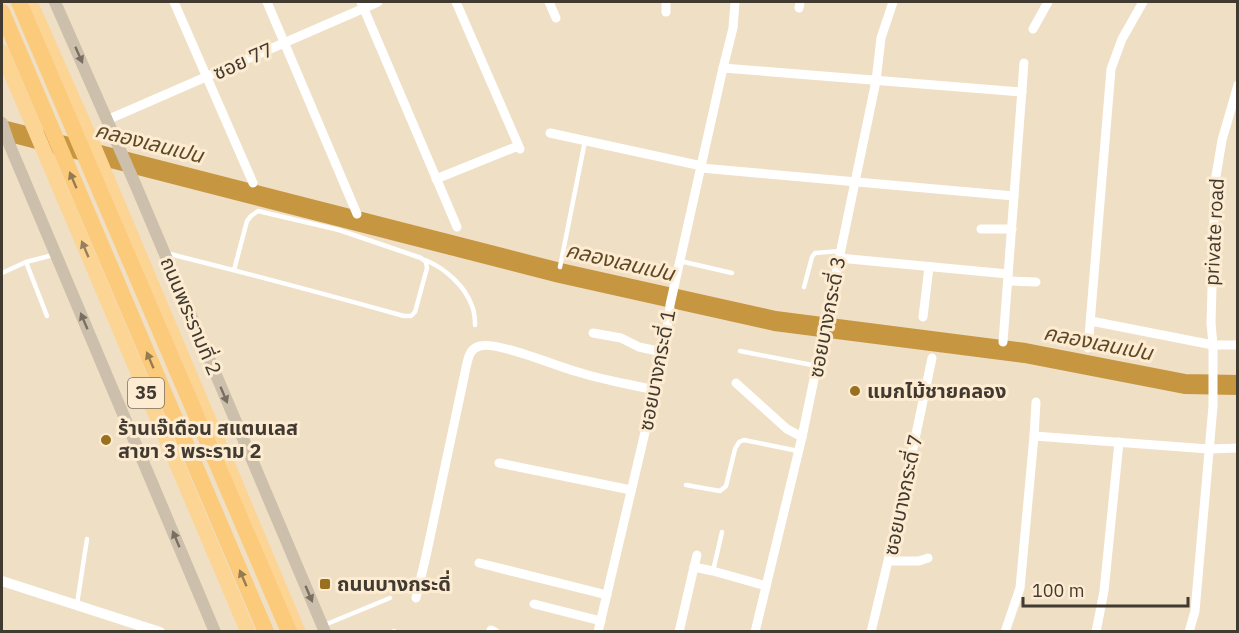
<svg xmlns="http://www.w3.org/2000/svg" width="1239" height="633" viewBox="0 0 1239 633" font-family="'IBM Plex Sans','Noto Sans Thai',sans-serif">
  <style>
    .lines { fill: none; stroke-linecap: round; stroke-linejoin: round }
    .river { stroke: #c79640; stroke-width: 20 }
    .service { stroke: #fff; stroke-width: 4.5 }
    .minor { stroke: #fff; stroke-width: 9 }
    .tertiary { stroke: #fff; stroke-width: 10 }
    .secondary { stroke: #ccbfab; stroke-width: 12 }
    .trunk { stroke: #fcd494; stroke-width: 15 }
    .motorway { stroke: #fbca7a; stroke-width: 16 }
    .oneway { fill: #796f61 }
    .oneway2 { fill: #957b51 }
    .oneway3 { fill: #957f5d }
    .poi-dot { fill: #9a6f1d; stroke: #fdecd2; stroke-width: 2 }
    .labels { text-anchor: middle; stroke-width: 6; stroke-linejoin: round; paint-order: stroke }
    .shield { fill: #fdecd2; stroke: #796f61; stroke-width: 1.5 }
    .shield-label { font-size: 18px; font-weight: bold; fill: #413a30 }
    .street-label { font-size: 20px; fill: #413a30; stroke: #fdecd2 }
    .poi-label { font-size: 20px; font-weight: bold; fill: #413a30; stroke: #fdecd2; text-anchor: start }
    .water-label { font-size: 21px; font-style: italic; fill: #5e4825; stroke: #fdecd2 }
  </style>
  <rect width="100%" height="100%" fill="#efdfc5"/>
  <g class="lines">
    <!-- river -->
    <path class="river" d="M2,130L560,273L775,321L1025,353L1185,384L1238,385"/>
    <!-- service -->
    <g class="service">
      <path d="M166,253C246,273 325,294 404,316H411L415,312L427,268L426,262L421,258L339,230L258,211L251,216L247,221L234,270"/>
      <path d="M425,260C445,268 465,286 472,306C475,313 475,319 475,325"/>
      <path d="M680,261L732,273"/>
      <path d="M26,262L47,316"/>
      <path d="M560,267L585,141"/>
      <path d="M2,273L26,262L53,255"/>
      <path d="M804,287L812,257L815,253L840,251"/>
      <path d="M740,351L817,366"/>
      <path d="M686,485L720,491L726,486L735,449L739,442L744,440L798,451"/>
      <path d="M713,571L722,532"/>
      <path d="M77,604L87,539"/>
      <path d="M322,626L390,598"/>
      <path d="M394,631V632"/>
    </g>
    <!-- minor -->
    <g class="minor">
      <path d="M174,2L253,183"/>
      <path d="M267,2L357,214"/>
      <path d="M361,2L457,227"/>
      <path d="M456,2L520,149"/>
      <path d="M549,2L556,18"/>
      <path d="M666,2V12"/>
      <path d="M799,8L800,2"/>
      <path d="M1033,29L1048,2"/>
      <path d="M723,68L1022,92"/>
      <path d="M107,120L378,2"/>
      <path d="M550,133L702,166"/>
      <path d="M701,168L1014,196"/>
      <path d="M436,179L518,146"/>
      <path d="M981,229H1012"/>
      <path d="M839,258L1008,274"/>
      <path d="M1008,281L1036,282"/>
      <path d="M923,317L929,267"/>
      <path d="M1091,321L1213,345H1238"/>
      <path d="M593,333L621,338L639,347L662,352"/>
      <path d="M1003,342L1024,63"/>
      <path d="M1088,348L1111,69L1122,39L1143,2"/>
      <path d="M736,383L787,429L802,437"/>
      <path d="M1034,436L1209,449L1238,448"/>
      <path d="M499,463L631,490"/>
      <path d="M889,561H919L928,558"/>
      <path d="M479,563L607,595"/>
      <path d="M694,567L697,555"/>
      <path d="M416,598L426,556L467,363C469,355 471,348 480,346C497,341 558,367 578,372C603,380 629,384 654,390"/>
      <path d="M534,604L601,621"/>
      <path d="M491,630L495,632"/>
      <path d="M598,632L650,411L669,317L670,305L723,68L733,28L735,2"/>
      <path d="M679,632L694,567L713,571L766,586"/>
      <path d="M755,632L802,437L876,81L881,38L893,2"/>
      <path d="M871,632L899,515L932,358"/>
      <path d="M1005,632L1020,588L1034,436L1036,402"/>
      <path d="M1096,632L1104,591L1119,442"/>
      <path d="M1189,632L1195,611L1213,406V345L1211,323L1215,182L1222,140L1238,85"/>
    </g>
    <!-- tertiary -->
    <path class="tertiary" d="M2,581L160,632"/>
    <!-- secondary -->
    <g class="secondary">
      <path d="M55,2L136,186L325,632"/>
      <path d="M2,123L10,146L215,632"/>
    </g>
    <!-- trunk -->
    <g class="trunk">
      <path d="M30,2L91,140L298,632"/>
      <path d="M2,52L248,632"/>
    </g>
    <!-- motorway -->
    <g class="motorway">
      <path d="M19,2L289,632"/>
      <path d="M2,12L266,632"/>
    </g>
  </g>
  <!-- one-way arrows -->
  <defs><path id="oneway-solid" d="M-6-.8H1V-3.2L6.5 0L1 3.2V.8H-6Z" transform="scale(1.5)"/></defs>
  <g class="oneway">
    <use href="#oneway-solid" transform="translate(79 55) rotate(66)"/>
    <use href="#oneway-solid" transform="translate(84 321) rotate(-113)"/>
    <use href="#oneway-solid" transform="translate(224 395) rotate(67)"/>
    <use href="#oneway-solid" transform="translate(176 539) rotate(-113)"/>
    <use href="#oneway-solid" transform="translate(309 594) rotate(67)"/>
  </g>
  <g class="oneway2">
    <use href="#oneway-solid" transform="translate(73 180) rotate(-113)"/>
    <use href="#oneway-solid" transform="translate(150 360) rotate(-113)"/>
    <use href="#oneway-solid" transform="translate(243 578) rotate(-113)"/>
  </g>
  <use class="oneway3" href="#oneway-solid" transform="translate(85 249) rotate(-113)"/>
  <!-- markers -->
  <g class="poi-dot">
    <circle cx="855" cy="391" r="6"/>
    <circle cx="106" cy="440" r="6"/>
    <rect x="319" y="578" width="12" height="12" rx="3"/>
  </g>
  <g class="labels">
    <!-- shield labels -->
    <rect class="shield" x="128" y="378" width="36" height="30" rx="4.5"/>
    <g class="shield-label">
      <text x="146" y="399">35</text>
    </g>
    <!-- street labels -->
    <g class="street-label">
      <text transform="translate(243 61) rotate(-24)" y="7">ซอย 77</text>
      <text transform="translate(1214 232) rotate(-87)" y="7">private road</text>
      <text transform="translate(191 316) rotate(67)" y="7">ถนนพระรามที่ 2</text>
      <text transform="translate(827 317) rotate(-79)" y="7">ซอยบางกระดี่ 3</text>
      <text transform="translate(657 370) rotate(-79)" y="7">ซอยบางกระดี่ 1</text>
      <text transform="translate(903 495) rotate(-78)" y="7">ซอยบางกระดี่ 7</text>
    </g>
    <!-- poi labels -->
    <g class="poi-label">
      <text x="867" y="398">แมกไม้ชายคลอง</text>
      <text x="118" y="435">ร้านเจ๊เดือน สแตนเลส<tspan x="118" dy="23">สาขา 3 พระราม 2</tspan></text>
      <text x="337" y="591">ถนนบางกระดี่</text>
    </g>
    <!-- water labels -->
    <g class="water-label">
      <text transform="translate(149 143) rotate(14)" y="7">คลองเลนเปน</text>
      <text transform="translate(620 262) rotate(13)" y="7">คลองเลนเปน</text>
      <text transform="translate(1098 343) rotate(11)" y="7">คลองเลนเปน</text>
    </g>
  </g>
  <!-- border -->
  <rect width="1239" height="633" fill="none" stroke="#413a30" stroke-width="6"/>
  <!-- scale -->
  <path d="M1023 597v9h165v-9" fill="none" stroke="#413a30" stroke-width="3"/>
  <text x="1032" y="597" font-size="18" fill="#413a30" stroke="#fdecd2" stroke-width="4.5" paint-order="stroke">100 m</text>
</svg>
